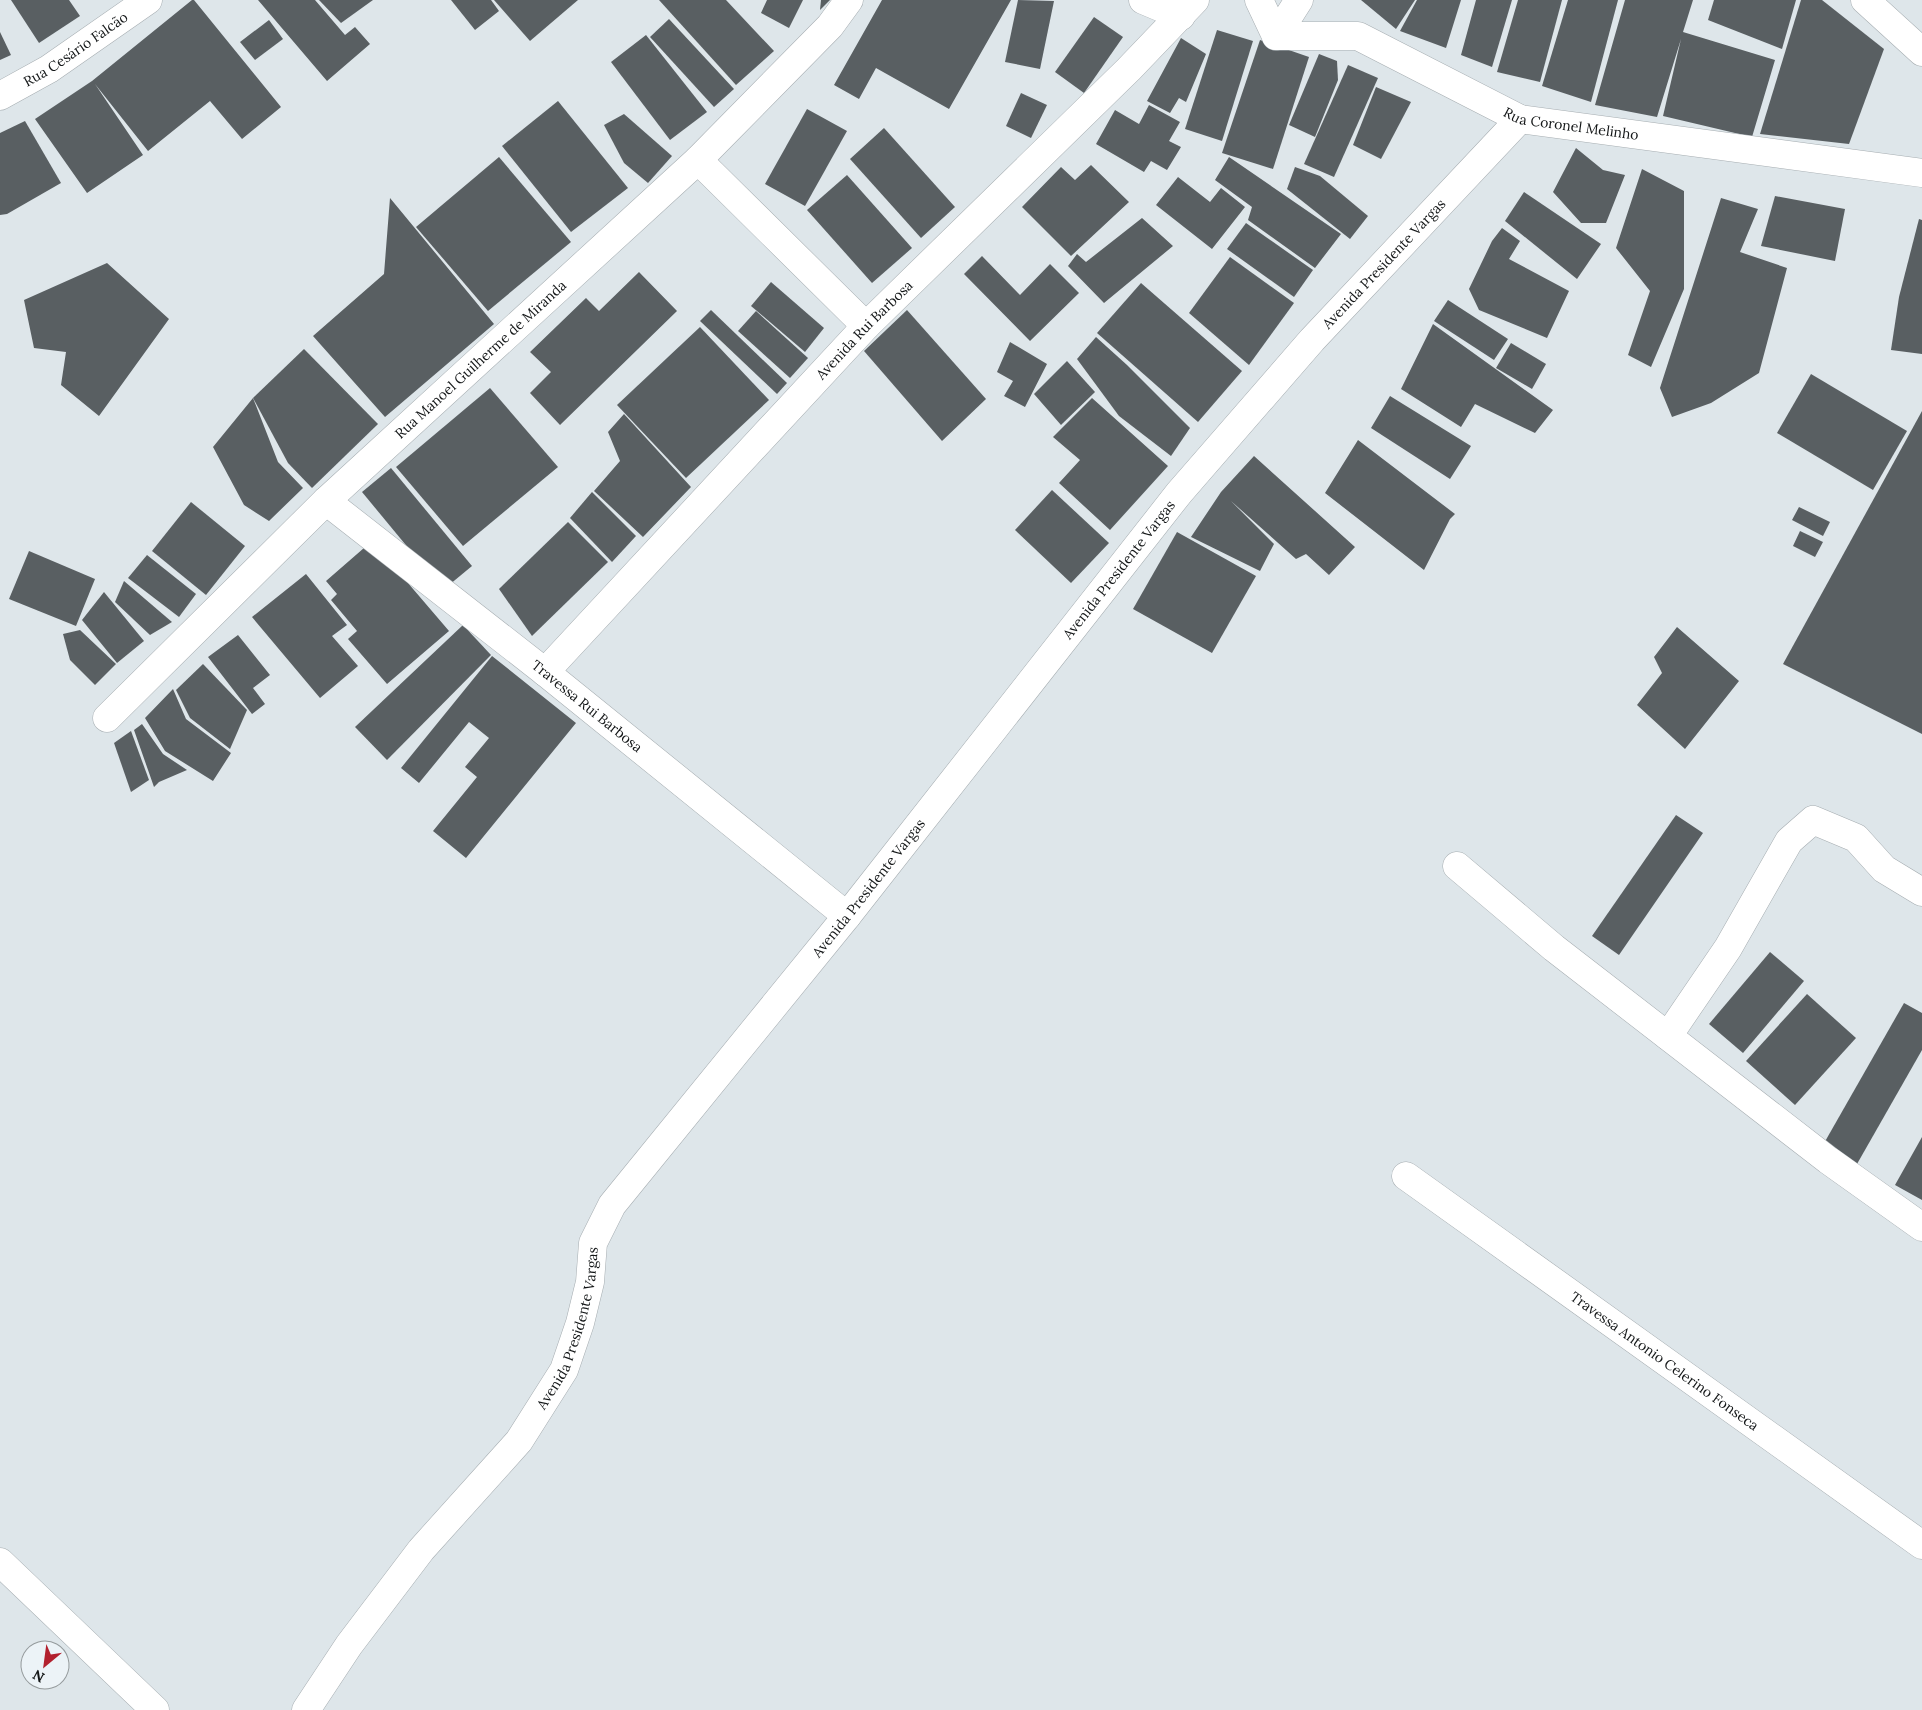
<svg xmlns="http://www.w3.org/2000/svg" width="1922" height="1710" viewBox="0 0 1922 1710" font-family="Lora,serif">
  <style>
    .building { fill: #595f62 }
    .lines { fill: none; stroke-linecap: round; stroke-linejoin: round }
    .minor-casing { stroke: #a6adb1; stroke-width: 29 }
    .major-casing { stroke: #a6adb1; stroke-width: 29 }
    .minor { stroke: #fff; stroke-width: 28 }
    .major { stroke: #fff; stroke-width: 28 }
    .labels { text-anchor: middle; stroke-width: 5; stroke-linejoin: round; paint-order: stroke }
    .street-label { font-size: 14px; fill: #131617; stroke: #ecf3f7 }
  </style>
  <rect width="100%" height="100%" fill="#dee6ea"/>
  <!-- building -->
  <g class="building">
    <path d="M11,0H69L80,16L39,43Z"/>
    <path d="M192,0H194L281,107L242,139L210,101L148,151L95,84L143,155L87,193L35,119L92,81Z"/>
    <path d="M258,0H315L345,35L355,27L370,44L327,81Z"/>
    <path d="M319,0H373L341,23Z"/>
    <path d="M451,0H491L499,11L475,30Z"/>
    <path d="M494,0H578L530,41Z"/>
    <path d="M659,0H726L774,51L736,85Z"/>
    <path d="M767,0H803L789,28L761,13Z"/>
    <path d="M821,0H830L820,10Z"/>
    <path d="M882,0H1011L949,109L876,68L859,99L834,85Z"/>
    <path d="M1018,0L1054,1L1040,69L1005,62Z"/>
    <path d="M1361,0H1415L1396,29Z"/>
    <path d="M1417,0H1461L1446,48L1400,31Z"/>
    <path d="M1476,0H1512L1492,67L1461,55Z"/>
    <path d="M1518,0H1562L1540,82L1497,72Z"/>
    <path d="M1568,0H1618L1591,102L1542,86Z"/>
    <path d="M1625,0H1693L1683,32L1775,60L1752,137L1663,116L1681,39L1657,117L1595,105Z"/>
    <path d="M1714,0H1796L1782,49L1708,20Z"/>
    <path d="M1801,0H1822L1884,49L1849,144L1760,134Z"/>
    <path d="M1094,17L1123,37L1084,93L1055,72Z"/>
    <path d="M669,19L734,89L714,107L650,37Z"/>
    <path d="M269,20L283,39L255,60L240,42Z"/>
    <path d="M1217,30L1253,41L1222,141L1185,129Z"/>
    <path d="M0,32L11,55L0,60Z"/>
    <path d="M646,35L707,112L670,140L611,62Z"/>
    <path d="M1181,38L1206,54L1186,102L1179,98L1170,113L1147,101Z"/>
    <path d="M1260,40L1309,57L1273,169L1222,153Z"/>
    <path d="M1319,54L1337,61L1338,80L1315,137L1289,125Z"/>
    <path d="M1348,65L1378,78L1334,177L1304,164Z"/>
    <path d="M1376,87L1411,102L1381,159L1353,145Z"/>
    <path d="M1021,93L1047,105L1031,138L1006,126Z"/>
    <path d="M558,101L628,188L571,232L502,146Z"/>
    <path d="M1149,105L1180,122L1169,141L1181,147L1167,170L1151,161L1144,172L1096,144L1115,110L1139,124Z"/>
    <path d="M807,109L847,131L805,206L765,184Z"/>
    <path d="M624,114L672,156L648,183L624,163L604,125Z"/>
    <path d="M25,121L61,183L7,214L0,215V133Z"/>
    <path d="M884,128L955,207L921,238L850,159Z"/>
    <path d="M1576,148L1603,170L1625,175L1606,223H1581L1553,192Z"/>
    <path d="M499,157L571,242L488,311L416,227Z"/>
    <path d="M1229,157L1341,234L1315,268L1248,220L1252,207L1215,180Z"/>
    <path d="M1091,165L1129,202L1071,256L1022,207L1061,167L1075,180Z"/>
    <path d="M1295,167L1320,176L1368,216L1350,239L1287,189Z"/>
    <path d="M1642,169L1684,191V289L1651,367L1628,355L1650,291L1616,248Z"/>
    <path d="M847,175L912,248L872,283L807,210Z"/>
    <path d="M1178,177L1210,202L1221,188L1245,207L1212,249L1156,205Z"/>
    <path d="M1524,192L1601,244L1577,279L1505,221Z"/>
    <path d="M1775,196L1845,209L1835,261L1761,246Z"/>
    <path d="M390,198L494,324L385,417L313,336L384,274Z"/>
    <path d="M1721,198L1758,209L1740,252L1787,268L1759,373L1711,403L1672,417L1660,388Z"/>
    <path d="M1142,218L1173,246L1104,303L1068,266L1077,254L1086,262Z"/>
    <path d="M1919,219L1922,220V354L1891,350L1899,297Z"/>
    <path d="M1246,223L1313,270L1294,297L1227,249Z"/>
    <path d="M1502,228L1520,241L1509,259L1569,291L1547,338L1479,310L1469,289L1492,241Z"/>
    <path d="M982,256L1020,295L1050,264L1079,293L1030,341L964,274Z"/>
    <path d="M1230,257L1294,303L1249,365L1189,313Z"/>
    <path d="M107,263L169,319L99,416L61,385L66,352L34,348L24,300Z"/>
    <path d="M639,272L677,311L560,425L530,393L551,372L530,352L586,298L599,311Z"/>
    <path d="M771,282L824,328L805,352L751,306Z"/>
    <path d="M1141,283L1242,371L1198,422L1097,333Z"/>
    <path d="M1448,300L1508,339L1494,360L1434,321Z"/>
    <path d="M711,310L787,383L777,394L700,321Z"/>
    <path d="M907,310L986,399L942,441L864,351Z"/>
    <path d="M756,311L808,358L790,378L738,331Z"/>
    <path d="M1433,324L1553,410L1535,433L1475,404L1461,427L1401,389Z"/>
    <path d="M700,327L769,400L686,478L617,405Z"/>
    <path d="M1096,337L1127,365L1190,428L1171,456L1119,416L1077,359Z"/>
    <path d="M1010,342L1047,364L1025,407L1004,396L1013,381L997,372Z"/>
    <path d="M1511,343L1546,364L1532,389L1496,368Z"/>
    <path d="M304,349L378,424L312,488L288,463L253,398Z"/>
    <path d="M1067,361L1095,392L1061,425L1034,394Z"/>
    <path d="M1811,374L1907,431L1873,490L1777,433Z"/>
    <path d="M490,388L558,467L463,546L396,467Z"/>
    <path d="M1390,396L1471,446L1450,479L1371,428Z"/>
    <path d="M253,398L278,462L303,488L269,521L244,505L213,447Z"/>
    <path d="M1092,398L1168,466L1110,530L1059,483L1080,460L1053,437Z"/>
    <path d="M1922,411V734L1783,664Z"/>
    <path d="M624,414L691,487L643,537L594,491L620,461L608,432Z"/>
    <path d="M1358,440L1455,514L1450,519L1424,570L1325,493Z"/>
    <path d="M1254,456L1355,547L1329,575L1306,554L1296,559L1231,501L1274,544L1260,571L1191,537L1221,492Z"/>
    <path d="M391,468L472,566L443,590L362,492Z"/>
    <path d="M1052,490L1109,543L1071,583L1015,530Z"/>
    <path d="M592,492L636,536L612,562L570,518Z"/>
    <path d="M191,502L245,546L206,595L152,551Z"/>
    <path d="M1799,507L1830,522L1823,536L1792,520Z"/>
    <path d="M568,522L608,562L532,636L499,589Z"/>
    <path d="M1800,531L1823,542L1815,557L1793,546Z"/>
    <path d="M1177,532L1256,576L1212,653L1133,609Z"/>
    <path d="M372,541L449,631L387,684L348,639L357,631L331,600L337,594L326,581Z"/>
    <path d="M29,551L95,579L76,626L9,599Z"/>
    <path d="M147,555L196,594L179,617L128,578Z"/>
    <path d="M306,574L347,625L332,636L358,666L320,698L252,617Z"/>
    <path d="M124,581L172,622L150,635L115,602Z"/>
    <path d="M104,592L144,641L117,663L82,620Z"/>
    <path d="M463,625L491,655L387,760L355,727Z"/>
    <path d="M1677,627L1739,681L1685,749L1637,705L1662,673L1654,657Z"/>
    <path d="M80,630L116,664L95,685L70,660L63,634Z"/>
    <path d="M238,635L270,675L253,688L265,704L252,714L208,657Z"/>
    <path d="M492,656L576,723L466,858L433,831L477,777L465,767L489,738L469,722L419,783L401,768Z"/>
    <path d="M203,664L247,710L230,749L190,718L176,690Z"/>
    <path d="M173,689L186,719L231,753L213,781L165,751L145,718Z"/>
    <path d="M142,724L163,754L187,770L159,782L154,787L134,730Z"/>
    <path d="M131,731L149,780L131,792L114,743Z"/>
    <path d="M1676,815L1703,833L1619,955L1592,936Z"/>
    <path d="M1770,952L1804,981L1743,1053L1709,1024Z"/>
    <path d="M1807,994L1856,1038L1795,1105L1746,1061Z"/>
    <path d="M1904,1003L1922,1013V1050L1857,1164L1823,1145Z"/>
    <path d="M1922,1137V1200L1895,1185Z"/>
  </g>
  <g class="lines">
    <defs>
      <g id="minor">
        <path d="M1143,0L1181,16"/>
        <path d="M1865,0L1922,52"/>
        <path d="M1276,36L1299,0"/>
        <path id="s1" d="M0,96L49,69L148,0"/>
        <path d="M698,160L866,326"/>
        <path id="s2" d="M326,501L545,672L847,916"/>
        <path id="s3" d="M545,672L866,326L1129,69L1195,0"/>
        <path id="s4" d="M107,718L326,501L698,160L830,26L849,0"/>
        <path d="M1457,866L1554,948L1828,1160L1922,1227"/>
        <path d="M1668,1036L1728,948L1789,841L1813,820L1856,838L1884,869L1922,892"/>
        <path id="s5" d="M1406,1176L1922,1545"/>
        <path d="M0,1562L155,1710"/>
        <path id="s6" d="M306,1710L349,1645L421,1550L519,1441L564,1370L580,1323L590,1282L593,1243L612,1205L847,916L1179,493L1312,340L1520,119"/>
      </g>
      <g id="major">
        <path id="s7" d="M1259,0L1276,36H1358L1520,119L1922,173"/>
      </g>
    </defs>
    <!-- minor casing -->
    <use href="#minor" class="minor-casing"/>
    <!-- major casing -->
    <use href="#major" class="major-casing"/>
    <!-- minor -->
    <use href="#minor" class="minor"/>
    <!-- major -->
    <use href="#major" class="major"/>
  </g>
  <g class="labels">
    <!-- street labels -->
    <g class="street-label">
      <text dy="5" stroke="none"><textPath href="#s1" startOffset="89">Rua Cesário Falcão</textPath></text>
      <text dy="5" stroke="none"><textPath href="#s7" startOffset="355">Rua Coronel Melinho</textPath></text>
      <text dy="5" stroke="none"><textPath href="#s6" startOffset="1819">Avenida Presidente Vargas</textPath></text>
      <text dy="5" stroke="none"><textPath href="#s3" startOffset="468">Avenida Rui Barbosa</textPath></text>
      <text dy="5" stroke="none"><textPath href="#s4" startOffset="518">Rua Manoel Guilherme de Miranda</textPath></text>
      <text dy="5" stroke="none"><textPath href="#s6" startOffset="1414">Avenida Presidente Vargas</textPath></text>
      <text dy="5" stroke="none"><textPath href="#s2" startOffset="332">Travessa Rui Barbosa</textPath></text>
      <text dy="5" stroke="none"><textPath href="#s6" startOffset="1009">Avenida Presidente Vargas</textPath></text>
      <text dy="5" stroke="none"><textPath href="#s6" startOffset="469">Avenida Presidente Vargas</textPath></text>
      <text dy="5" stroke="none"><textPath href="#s5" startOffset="318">Travessa Antonio Celerino Fonseca</textPath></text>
    </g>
  </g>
  <!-- north arrow -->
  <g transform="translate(45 1665) rotate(209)"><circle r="24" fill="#ecf3f7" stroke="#959b9d"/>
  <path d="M0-4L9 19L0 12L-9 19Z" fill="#b2202e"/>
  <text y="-8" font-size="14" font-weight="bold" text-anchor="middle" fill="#131617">N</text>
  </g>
</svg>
